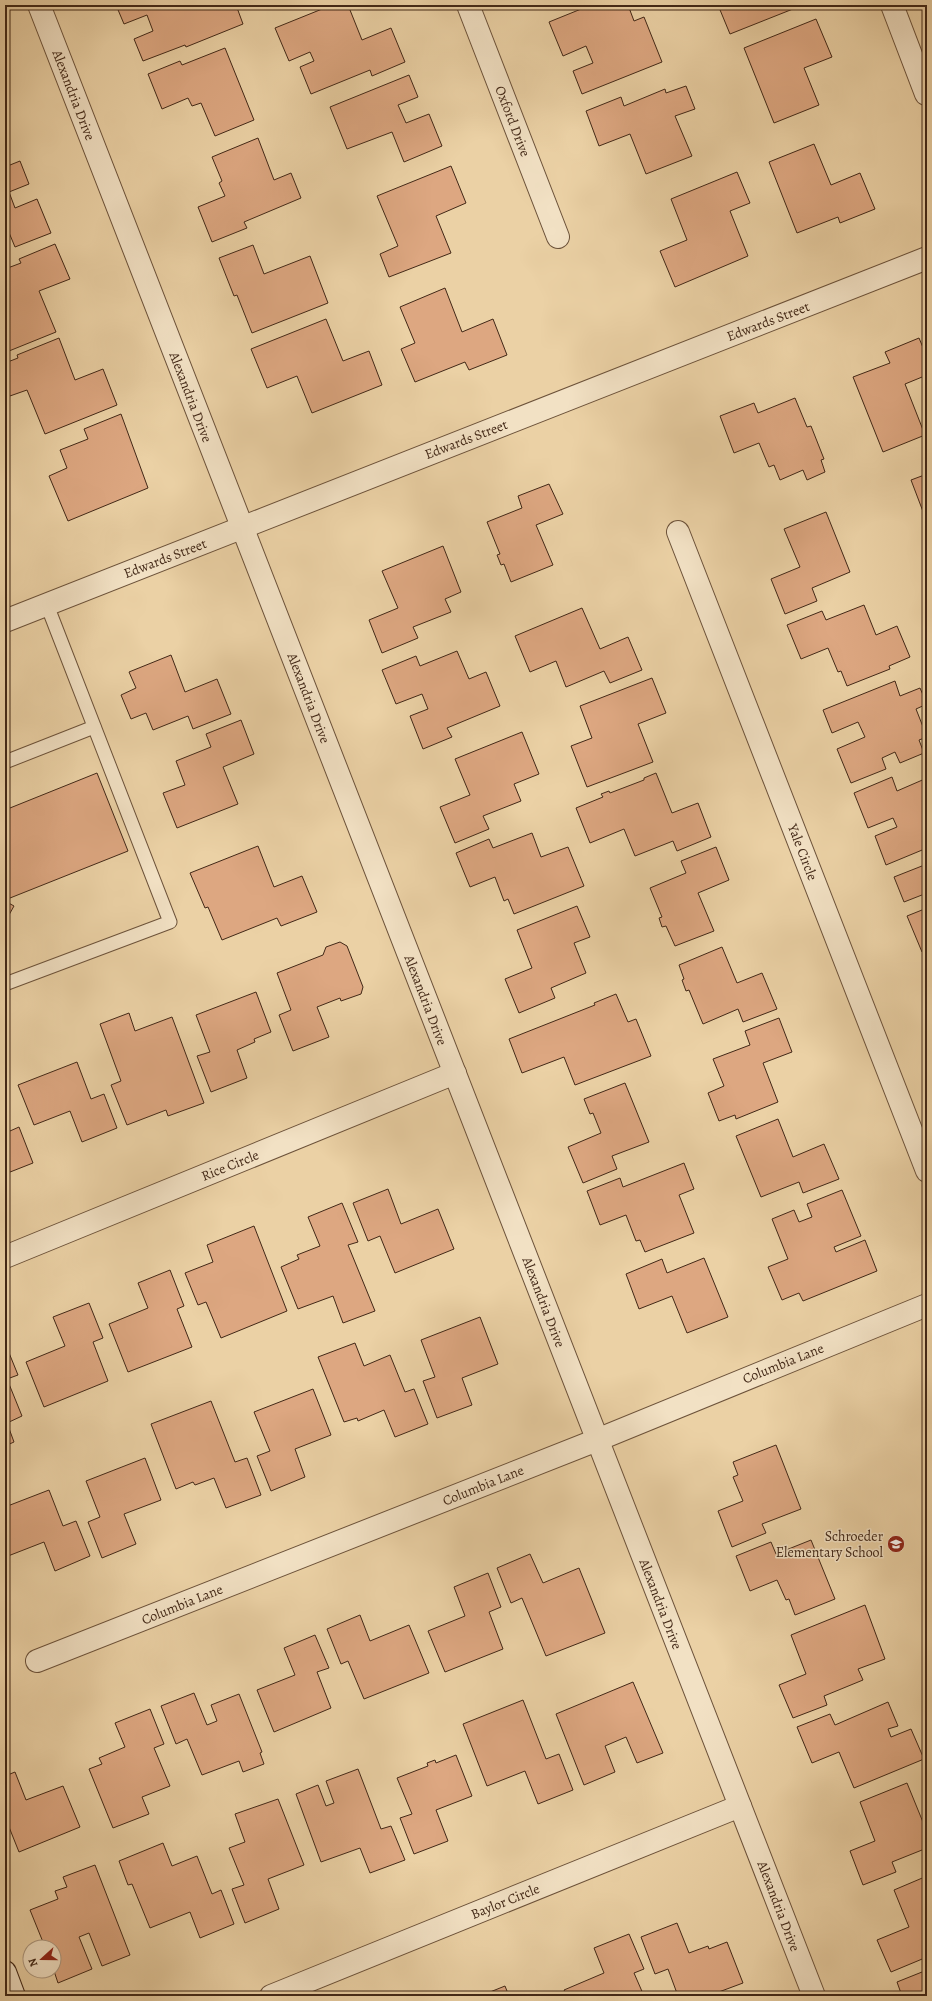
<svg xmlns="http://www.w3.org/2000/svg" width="932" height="2001" viewBox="0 0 932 2001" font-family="Alegreya,serif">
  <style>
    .building { fill: #dda781; stroke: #422817 }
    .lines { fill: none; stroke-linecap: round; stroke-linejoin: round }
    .service-casing { stroke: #6c523a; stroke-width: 15 }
    .minor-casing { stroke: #6c523a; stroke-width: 24 }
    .tertiary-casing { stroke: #6c523a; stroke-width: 24 }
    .secondary-casing { stroke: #422817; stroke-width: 24 }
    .service { stroke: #f2e1c4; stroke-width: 13 }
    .minor { stroke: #f2e1c4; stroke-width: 22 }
    .tertiary { stroke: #f2e1c4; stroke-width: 22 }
    .secondary { stroke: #f2e1c4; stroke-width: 22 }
    .labels { text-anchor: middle; stroke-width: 3; stroke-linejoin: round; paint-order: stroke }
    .street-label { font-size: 14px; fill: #422817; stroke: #f2e1c4 }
    .poi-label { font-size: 14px; fill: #422817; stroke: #f2e1c4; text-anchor: end }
  </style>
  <rect width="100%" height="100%" fill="#ebd1a5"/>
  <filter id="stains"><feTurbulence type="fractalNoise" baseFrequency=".005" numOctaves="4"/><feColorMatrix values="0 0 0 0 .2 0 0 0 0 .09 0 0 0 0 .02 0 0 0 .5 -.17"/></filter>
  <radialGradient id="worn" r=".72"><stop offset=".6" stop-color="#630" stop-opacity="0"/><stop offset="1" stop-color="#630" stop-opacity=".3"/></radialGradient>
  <!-- building -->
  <g class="building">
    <path d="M116,5H236L243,24L186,47L185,45L143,61L134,39L153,31L147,15L124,24Z"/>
    <path d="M332,5H348L362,40L391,28L405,62L372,76L370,70L311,94L300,67L314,61L310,52L289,61L275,28Z"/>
    <path d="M591,5H628L634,21L644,17L662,62L582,94L573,71L593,63L586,46L563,56L549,22Z"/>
    <path d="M718,5H803L730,34Z"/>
    <path d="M816,19L832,57L804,68L819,105L774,123L744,48Z"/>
    <path d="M225,48L254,120L215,136L201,103L192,106L188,98L162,109L148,74L180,61L182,65Z"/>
    <path d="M409,75L418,97L398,105L406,123L429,114L442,146L404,162L392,132L347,149L330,107Z"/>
    <path d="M686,86L695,109L675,116L692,156L646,174L630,134L599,146L586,111L621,97L624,106L665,89L666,93Z"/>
    <path d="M258,138L274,180L291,173L301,198L244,222L247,228L212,242L198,207L225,196L219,183L222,181L212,157Z"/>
    <path d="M814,144L831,185L860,173L875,209L840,223L838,217L797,233L769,162Z"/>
    <path d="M20,161L29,184L9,192L15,208L37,199L51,233L15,247L5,223V167Z"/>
    <path d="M451,166L466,203L436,216L451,253L389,277L380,254L398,246L377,196Z"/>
    <path d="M737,172L750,203L730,211L748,256L675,287L660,251L687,240L671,199Z"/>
    <path d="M55,244L70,279L39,291L56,332L9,351L5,342V269L21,263L19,259Z"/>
    <path d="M253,245L264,274L310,256L328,303L252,333L237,295L234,296L219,258Z"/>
    <path d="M445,288L462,332L493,319L507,355L469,370L465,362L415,382L401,349L415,343L400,307Z"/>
    <path d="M326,319L343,361L369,351L382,385L312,413L297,376L267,388L251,349Z"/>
    <path d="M59,338L75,380L103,369L117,405L45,434L27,390L7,397L5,391V363L18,358L17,355Z"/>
    <path d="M919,338L927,357V375L905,384L925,435L883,452L853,377L890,363L885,352Z"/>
    <path d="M795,398L807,427L811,426L824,459L821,460L825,472L807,480L803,470L780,480L774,465L769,467L759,443L734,453L720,416L754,403L758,413Z"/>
    <path d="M121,414L148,488L68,521L49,476L67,468L60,450L88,439L84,429Z"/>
    <path d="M927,474V522L911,480Z"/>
    <path d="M549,484L563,514L536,525L553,565L511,582L504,564L501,565L497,555L500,554L487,522L522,508L518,496Z"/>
    <path d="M826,512L850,572L812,588L817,601L785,614L771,579L800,567L784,529Z"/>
    <path d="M443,546L461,592L445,599L451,612L413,627L418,638L382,653L369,620L398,608L382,571Z"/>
    <path d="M864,605L876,635L897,626L910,657L889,666L890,669L847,686L841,671L838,672L828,648L801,659L787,625L822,611L826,620Z"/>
    <path d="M582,608L600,649L628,637L642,670L610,683L604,671L566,687L556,661L530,672L515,636Z"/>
    <path d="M457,651L469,679L486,672L500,706L447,728L452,737L423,749L410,716L428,709L422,694L396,704L382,670L416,656L420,666Z"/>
    <path d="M171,655L185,692L217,679L231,714L193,729L188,716L153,730L146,713L131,719L121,695L136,688L129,672Z"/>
    <path d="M652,678L666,713L638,724L653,762L587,787L571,746L592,738L580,706Z"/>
    <path d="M895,681L900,696L920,688L927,704L916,709L927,737L919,740L924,753L900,763L895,752L882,758L886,769L851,783L837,749L865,737L858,722L832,733L823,710Z"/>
    <path d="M241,720L254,754L223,767L238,804L177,828L163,793L185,785L176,761L211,747L206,734Z"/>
    <path d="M522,732L539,774L514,784L521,801L483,816L489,829L455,843L440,807L470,795L455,759Z"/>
    <path d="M97,773L128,851L5,900V810Z"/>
    <path d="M656,773L672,813L698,803L711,837L677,851L673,841L635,856L624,829L590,843L576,808L603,797L601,794L609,791L610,793L644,780V778Z"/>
    <path d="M892,777L897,791L927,778V848L886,865L875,836L897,827L893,818L868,828L854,793Z"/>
    <path d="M532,833L541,857L568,847L584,886L514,914L508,899L504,901L495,877L470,887L456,853L489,839L493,848Z"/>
    <path d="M258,846L274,887L302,876L317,912L281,926L277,918L222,940L208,907L205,908L190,873Z"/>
    <path d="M716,847L729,880L698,893L714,931L675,946L666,926L662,927L659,918L662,917L650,888L686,873L681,861Z"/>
    <path d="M927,864V893L904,902L894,877Z"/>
    <path d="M5,901L14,906L5,922Z"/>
    <path d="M577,906L590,937L574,943L586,973L551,988L555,998L519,1013L505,979L532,968L517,930Z"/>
    <path d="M927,908V949L922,952L907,916Z"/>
    <path d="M340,942L347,946L363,987L361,994L341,1001L340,998L317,1007L329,1037L293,1051L279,1015L291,1010L277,973L323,955L326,947Z"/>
    <path d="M722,947L737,983L762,973L777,1009L743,1022L738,1009L703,1024L689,990L686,991L682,980L684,979L679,965Z"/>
    <path d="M256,992L271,1032L254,1039L255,1042L237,1050L247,1078L211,1092L197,1056L210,1052L196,1015Z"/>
    <path d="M616,994L628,1022L636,1019L651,1056L575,1085L564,1057L522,1073L509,1039L595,1005L594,1003Z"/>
    <path d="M129,1013L135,1031L172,1017L204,1103L168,1116L166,1110L127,1125L111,1085L121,1081L100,1024Z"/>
    <path d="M779,1018L792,1052L763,1063L778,1102L736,1119L735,1115L719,1121L708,1093L724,1086L713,1059L750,1045L745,1031Z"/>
    <path d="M77,1062L91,1099L104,1094L117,1128L82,1142L70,1111L34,1125L18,1085Z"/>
    <path d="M625,1083L649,1142L612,1156L617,1169L583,1183L568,1147L601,1133L593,1113L590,1114L584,1099Z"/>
    <path d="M5,1119L10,1131L19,1127L33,1163L5,1174Z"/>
    <path d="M778,1119L793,1157L824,1144L839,1179L803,1193L799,1182L761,1197L736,1136Z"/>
    <path d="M684,1163L694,1189L679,1195L694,1233L645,1252L640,1240L636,1241L626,1215L600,1225L587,1191L620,1178L623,1187Z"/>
    <path d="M388,1189L401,1224L438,1209L454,1249L395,1273L380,1236L368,1241L353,1203Z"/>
    <path d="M842,1190L861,1236L834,1247L836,1252L865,1240L877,1271L803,1301L799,1293L782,1300L768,1267L788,1259L772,1219L794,1210L799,1222L812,1217L807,1204Z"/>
    <path d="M342,1203L358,1242L348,1245L375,1311L343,1323L333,1296L298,1309L281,1267L299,1259L297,1255L320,1246L308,1217Z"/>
    <path d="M254,1226L287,1311L221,1338L206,1302L198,1305L185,1273L213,1262L207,1245Z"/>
    <path d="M704,1258L728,1317L687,1333L672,1296L639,1309L626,1274L662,1259L667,1273Z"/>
    <path d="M170,1270L184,1306L177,1309L192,1347L128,1372L109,1324L148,1308L138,1283Z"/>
    <path d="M89,1303L103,1338L93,1342L108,1381L44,1407L26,1362L65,1346L53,1317Z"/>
    <path d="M480,1317L498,1364L462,1378L472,1405L437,1418L423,1381L435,1377L421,1340Z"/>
    <path d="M5,1343L18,1375L7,1379L22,1416L7,1423L14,1442L5,1446Z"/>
    <path d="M355,1343L364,1366L390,1355L405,1392L414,1389L428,1424L395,1437L384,1410L358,1421L357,1418L344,1422L318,1357Z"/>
    <path d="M313,1389L331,1435L295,1449L305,1477L271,1491L257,1456L270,1451L254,1412Z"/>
    <path d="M211,1401L235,1462L247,1458L261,1495L226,1508L214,1478L195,1485L193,1482L176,1489L151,1424Z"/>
    <path d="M776,1445L801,1509L762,1524L766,1533L732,1547L718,1511L743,1501L733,1477L738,1475L733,1462Z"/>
    <path d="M145,1458L161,1500L124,1514L136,1544L102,1558L88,1522L100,1517L86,1481Z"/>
    <path d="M49,1490L63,1526L76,1521L90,1556L55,1571L44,1542L8,1556L5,1548V1507Z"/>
    <path d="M811,1540L835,1599L795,1615L789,1599L786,1600L777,1580L750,1591L736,1556L771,1542L776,1554Z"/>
    <path d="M530,1554L543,1583L579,1568L605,1633L546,1656L522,1598L511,1603L497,1568Z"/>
    <path d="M488,1573L501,1607L489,1612L503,1649L445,1672L428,1631L465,1616L454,1587Z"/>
    <path d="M865,1605L885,1659L858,1669L863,1680L824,1696L827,1705L793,1718L779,1685L806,1674L791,1635Z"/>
    <path d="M360,1615L370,1641L409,1625L429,1673L364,1699L348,1661L341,1664L327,1629Z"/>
    <path d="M315,1635L329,1668L317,1672L331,1708L274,1732L257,1690L295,1675L284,1648Z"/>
    <path d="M633,1682L663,1753L637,1763L626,1737L605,1746L615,1772L584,1785L556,1714Z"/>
    <path d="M194,1693L207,1725L217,1721L211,1705L239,1694L262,1752L260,1753L264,1764L243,1772L239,1761L202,1775L187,1739L176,1744L161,1706Z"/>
    <path d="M523,1700L546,1759L559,1754L573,1790L538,1804L525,1771L487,1786L463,1724Z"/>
    <path d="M888,1702L898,1726L888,1729L891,1737L911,1729L924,1759L854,1788L839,1752L812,1763L797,1727L830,1714L835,1725Z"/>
    <path d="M150,1709L164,1744L154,1748L170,1786L142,1797L149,1814L113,1828L89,1769L102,1764L99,1758L125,1747L115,1723Z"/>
    <path d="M456,1755L472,1796L436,1810L448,1841L414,1854L400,1818L412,1814L397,1778L428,1766L427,1763L435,1760L436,1763Z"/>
    <path d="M358,1769L381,1829L391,1826L405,1860L370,1873L360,1848L321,1862L296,1794L318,1785L326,1806L334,1803L326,1781Z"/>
    <path d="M15,1772L26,1800L63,1786L80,1827L19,1852L5,1817V1776Z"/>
    <path d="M907,1783L927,1832V1848L892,1862L896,1872L863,1885L850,1851L875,1841L860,1802Z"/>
    <path d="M278,1799L304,1865L268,1879L279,1909L245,1923L232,1889L244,1885L229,1848L245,1842L235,1814Z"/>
    <path d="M163,1843L172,1866L197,1856L212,1894L221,1890L234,1924L200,1938L190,1912L150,1928L132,1884L128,1885L119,1861Z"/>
    <path d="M95,1865L130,1955L102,1966L89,1933L79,1937L92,1969L58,1983L54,1971V1947H45L30,1910L58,1899L55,1891L67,1887L63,1877Z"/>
    <path d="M927,1876V1957L891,1972L877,1940L909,1927L894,1890Z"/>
    <path d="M677,1923L689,1953L708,1946L709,1949L727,1942L743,1983L708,1996H678L668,1969L655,1974L641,1937Z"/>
    <path d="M629,1934L644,1969L634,1973L644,1996H567L564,1990L604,1973L594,1948Z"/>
    <path d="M927,1970V1996H902L897,1982Z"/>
    <path d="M505,1986L509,1996H480Z"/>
  </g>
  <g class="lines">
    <defs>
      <g id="service">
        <path d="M5,762L94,727"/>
        <path d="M5,984L170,922L47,605"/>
      </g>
      <g id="minor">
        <path d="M39,5L814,1996"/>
        <path d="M468,5L558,237"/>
        <path d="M892,5L926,94"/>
        <path d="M678,532L927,1171"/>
        <path d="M5,1257L455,1073"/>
        <path d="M37,1661L597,1440L927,1305"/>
        <path d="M271,1996L740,1806"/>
      </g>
      <path id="tertiary" d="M5,621L927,258"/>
      <path id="secondary" d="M5,1972L14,1996"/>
    </defs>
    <!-- service casing -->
    <use href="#service" class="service-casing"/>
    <!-- minor casing -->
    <use href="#minor" class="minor-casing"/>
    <!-- tertiary casing -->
    <use href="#tertiary" class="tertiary-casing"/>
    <!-- secondary casing -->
    <use href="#secondary" class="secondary-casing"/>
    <!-- service -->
    <use href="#service" class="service"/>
    <!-- minor -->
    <use href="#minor" class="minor"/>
    <!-- tertiary -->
    <use href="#tertiary" class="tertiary"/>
    <!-- secondary -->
    <use href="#secondary" class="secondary"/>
  </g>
  <!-- icons -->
  <defs>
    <symbol id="school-disc" viewBox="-11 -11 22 22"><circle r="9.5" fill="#8f2418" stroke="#f2e1c4"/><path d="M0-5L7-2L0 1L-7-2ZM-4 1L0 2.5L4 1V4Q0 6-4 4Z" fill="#fff"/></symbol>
  </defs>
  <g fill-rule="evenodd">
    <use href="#school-disc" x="886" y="1534" width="20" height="20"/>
  </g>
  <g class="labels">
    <!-- street labels -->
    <g class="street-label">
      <text transform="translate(74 95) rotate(69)" y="5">Alexandria Drive</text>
      <text transform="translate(513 121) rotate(69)" y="5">Oxford Drive</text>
      <text transform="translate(768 321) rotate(-21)" y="5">Edwards Street</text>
      <text transform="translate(191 397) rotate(69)" y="5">Alexandria Drive</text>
      <text transform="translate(466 439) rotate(-21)" y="5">Edwards Street</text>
      <text transform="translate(165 558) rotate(-21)" y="5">Edwards Street</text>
      <text transform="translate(309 698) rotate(69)" y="5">Alexandria Drive</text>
      <text transform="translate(803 852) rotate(69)" y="5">Yale Circle</text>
      <text transform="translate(426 1000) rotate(69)" y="5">Alexandria Drive</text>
      <text transform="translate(230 1165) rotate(-22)" y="5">Rice Circle</text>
      <text transform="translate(544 1302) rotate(69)" y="5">Alexandria Drive</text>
      <text transform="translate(783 1363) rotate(-22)" y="5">Columbia Lane</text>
      <text transform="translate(483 1485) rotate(-22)" y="5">Columbia Lane</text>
      <text transform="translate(182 1604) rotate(-22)" y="5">Columbia Lane</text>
      <text transform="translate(661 1604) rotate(69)" y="5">Alexandria Drive</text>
      <text transform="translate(505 1901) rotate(-22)" y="5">Baylor Circle</text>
      <text transform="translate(779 1906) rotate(69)" y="5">Alexandria Drive</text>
    </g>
    <!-- poi labels -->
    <g class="poi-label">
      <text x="883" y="1541">Schroeder<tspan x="883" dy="16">Elementary School</tspan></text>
    </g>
  </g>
  <!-- margin -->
  <rect width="932" height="2001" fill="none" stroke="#ebd1a5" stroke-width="20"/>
  <rect x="6" y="6" width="920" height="1989" fill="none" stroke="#422817" stroke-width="2"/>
  <rect x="10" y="10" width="912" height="1981" fill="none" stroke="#422817"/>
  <!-- north arrow -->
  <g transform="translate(42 1959) rotate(249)"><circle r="19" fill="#f2e1c4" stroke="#ac977f"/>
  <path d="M0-3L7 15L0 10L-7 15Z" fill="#8f2418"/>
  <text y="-6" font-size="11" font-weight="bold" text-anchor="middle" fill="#422817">N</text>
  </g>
  <rect width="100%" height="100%" filter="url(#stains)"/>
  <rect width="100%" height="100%" fill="url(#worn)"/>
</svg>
